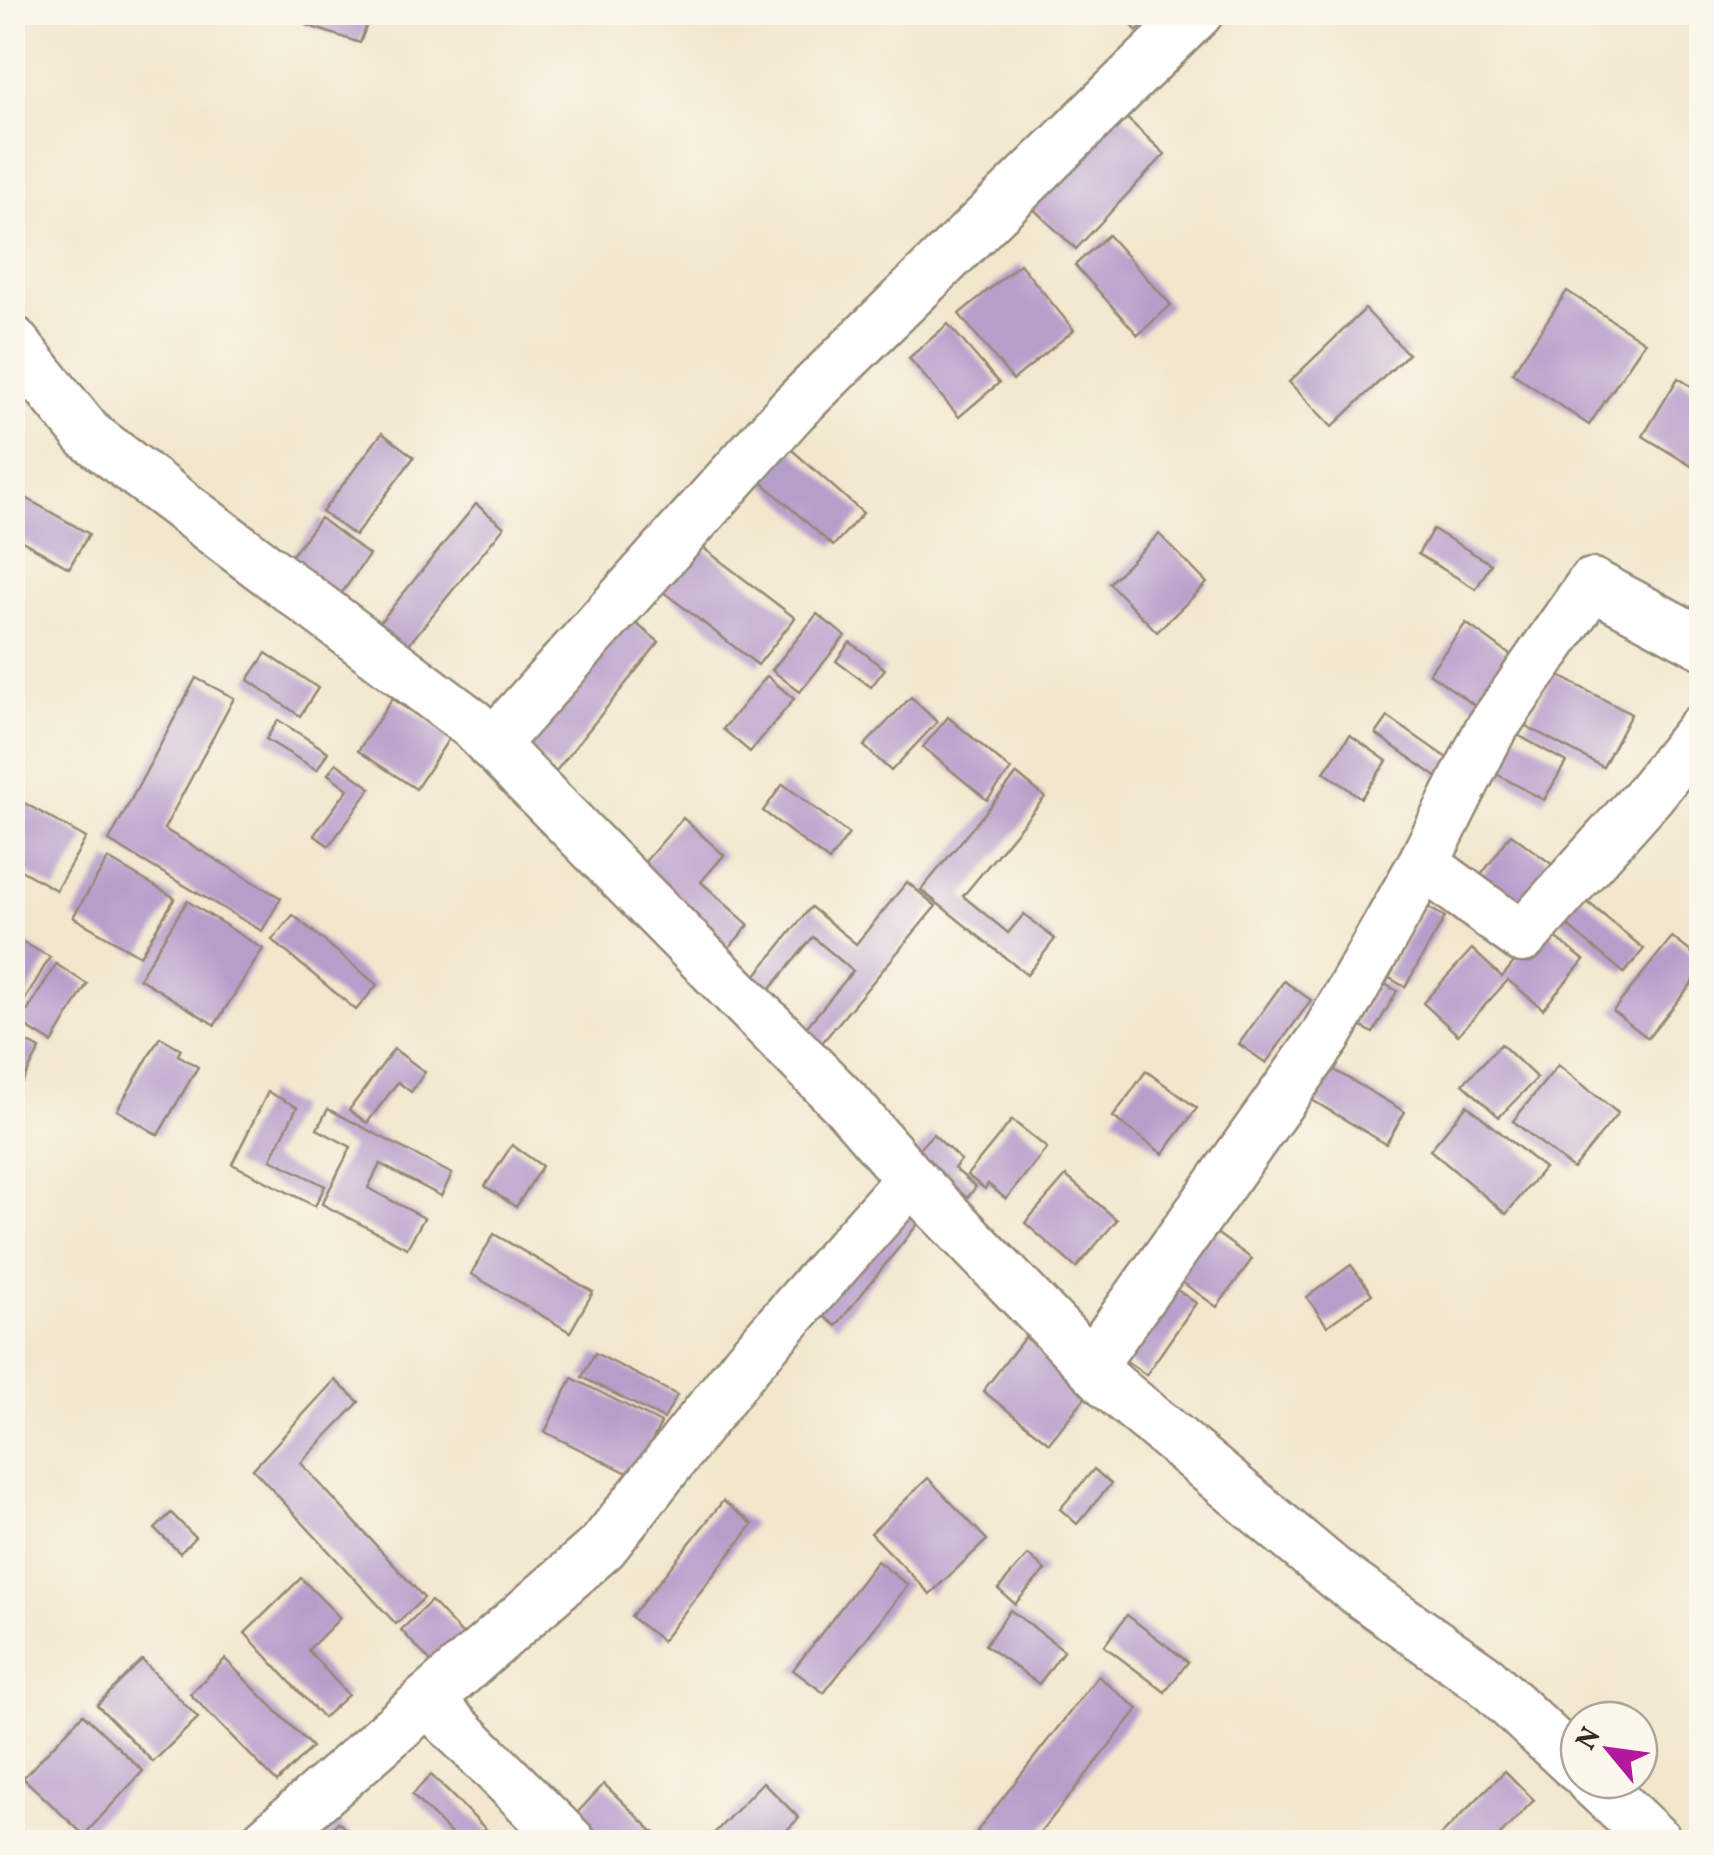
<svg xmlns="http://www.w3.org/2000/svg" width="1714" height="1855" viewBox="0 0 1714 1855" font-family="Vollkorn,serif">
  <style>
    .building { fill: #b69ecb }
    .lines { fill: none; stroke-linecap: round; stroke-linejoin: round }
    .minor-casing { stroke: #968876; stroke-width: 55 }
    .minor { stroke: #fff; stroke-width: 50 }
  </style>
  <rect width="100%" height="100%" fill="#fbf7ec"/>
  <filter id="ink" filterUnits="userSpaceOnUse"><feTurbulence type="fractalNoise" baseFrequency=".01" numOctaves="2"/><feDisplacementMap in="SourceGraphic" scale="20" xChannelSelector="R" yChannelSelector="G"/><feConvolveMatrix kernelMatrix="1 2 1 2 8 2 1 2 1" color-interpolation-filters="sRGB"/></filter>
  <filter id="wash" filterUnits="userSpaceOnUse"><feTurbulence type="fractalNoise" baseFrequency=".0048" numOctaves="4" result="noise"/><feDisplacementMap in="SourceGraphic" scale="40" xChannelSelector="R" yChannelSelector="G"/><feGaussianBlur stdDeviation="2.25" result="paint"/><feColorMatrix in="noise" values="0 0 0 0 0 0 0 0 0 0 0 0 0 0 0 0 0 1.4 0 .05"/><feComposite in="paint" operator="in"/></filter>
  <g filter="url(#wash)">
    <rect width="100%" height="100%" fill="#f1e7cd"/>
    <g id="blocks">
      <!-- building -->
      <g class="building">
        <path d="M311,12H349L369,19L360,43L306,25Z"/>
        <path d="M1119,12H1156L1137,31Z"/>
        <path d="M1117,109L1165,154L1076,249L1028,204Z"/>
        <path d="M1108,235L1171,305L1138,335L1075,265Z"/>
        <path d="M1020,264L1074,330L1013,380L959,314Z"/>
        <path d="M1567,291L1645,342L1589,425L1512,373Z"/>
        <path d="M1365,309L1408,354L1332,427L1289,382Z"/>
        <path d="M948,324L999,383L959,417L909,358Z"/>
        <path d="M1678,378L1702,393V453L1693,467L1643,436Z"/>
        <path d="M382,433L414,457L355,536L322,512Z"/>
        <path d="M783,442L863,513L833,546L754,475Z"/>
        <path d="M12,490L89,534L69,568L12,535Z"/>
        <path d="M476,504L504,527L400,655L372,632Z"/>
        <path d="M320,518L369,555L336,601L286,563Z"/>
        <path d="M1433,529L1491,564L1476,589L1418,554Z"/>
        <path d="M1159,534L1207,583L1157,632L1109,583Z"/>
        <path d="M693,540L795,618L758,665L657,587Z"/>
        <path d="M817,614L845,636L800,692L772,670Z"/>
        <path d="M628,617L659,642L556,771L525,746Z"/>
        <path d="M1466,623L1524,665L1488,715L1429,673Z"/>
        <path d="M850,642L885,669L871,687L836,661Z"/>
        <path d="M266,653L318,688L300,716L248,680Z"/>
        <path d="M1554,673L1631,714L1603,767L1526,726Z"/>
        <path d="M767,676L794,699L750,752L723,729Z"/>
        <path d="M196,678L234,698L164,829L281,898L262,931L109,841Z"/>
        <path d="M911,697L937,722L891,771L864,746Z"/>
        <path d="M392,699L450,737L416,789L358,751Z"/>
        <path d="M948,717L1011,770L987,800L923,747Z"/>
        <path d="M1388,717L1457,765L1445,783L1376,734Z"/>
        <path d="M278,720L328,752L317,770L266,739Z"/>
        <path d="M1509,730L1566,762L1544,800L1487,769Z"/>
        <path d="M1350,735L1387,761L1361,798L1324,772Z"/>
        <path d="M336,763L371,788L329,846L314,835L348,789L328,774Z"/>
        <path d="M1017,774L1045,797L963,896L1008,933L1024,914L1055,939L1027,975L921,890Z"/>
        <path d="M783,784L849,834L829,861L763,811Z"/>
        <path d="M12,796L86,838L56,890L12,865Z"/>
        <path d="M683,818L724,855L701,882L749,925L726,951L636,872Z"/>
        <path d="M1511,834L1561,871L1529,915L1479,878Z"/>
        <path d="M108,859L175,898L140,956L73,917Z"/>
        <path d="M907,882L936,906L821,1044L804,1030L853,971L813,937L766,994L751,981L811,907L856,944Z"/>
        <path d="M1578,894L1644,949L1624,973L1558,918Z"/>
        <path d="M187,901L263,949L215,1025L139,978Z"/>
        <path d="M1426,906L1445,917L1405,987L1386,976Z"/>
        <path d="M293,915L377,985L356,1010L272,940Z"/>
        <path d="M1543,927L1584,960L1543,1009L1508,980L1458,1035L1423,1003L1472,949L1502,977Z"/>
        <path d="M1672,937L1702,961V971L1648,1038L1613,1011Z"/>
        <path d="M17,939L50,957L12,1022V946Z"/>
        <path d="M56,964L87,984L52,1043L20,1023Z"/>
        <path d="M1284,981L1311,1000L1266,1063L1239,1044Z"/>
        <path d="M1379,981L1397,991L1373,1033L1355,1023Z"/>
        <path d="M12,1034L40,1049L23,1081L12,1075Z"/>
        <path d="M160,1037L181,1049L178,1055L198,1067L158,1135L117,1110Z"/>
        <path d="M1501,1044L1537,1078L1499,1117L1463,1084Z"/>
        <path d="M394,1049L425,1072L411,1092L398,1082L367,1123L349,1110Z"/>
        <path d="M1326,1065L1405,1112L1386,1144L1307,1097Z"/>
        <path d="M1558,1065L1618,1113L1573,1169L1513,1121Z"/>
        <path d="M1146,1071L1197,1108L1163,1154L1113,1117Z"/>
        <path d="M268,1092L297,1107L271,1159L325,1186L315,1206L232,1164Z"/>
        <path d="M1467,1105L1544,1168L1506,1214L1430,1150Z"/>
        <path d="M328,1109L452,1174L441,1196L380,1164L368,1188L424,1218L407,1248L322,1204L351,1147L317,1129Z"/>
        <path d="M1012,1120L1047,1148L1006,1199L988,1184L985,1189L967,1175Z"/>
        <path d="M933,1134L961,1160L954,1168L976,1187L967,1198L915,1153Z"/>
        <path d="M512,1145L542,1166L516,1207L485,1186Z"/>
        <path d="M1066,1176L1117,1220L1076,1268L1025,1223Z"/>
        <path d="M901,1196L925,1215L836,1326L812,1307Z"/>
        <path d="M1204,1224L1252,1259L1217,1307L1169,1273Z"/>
        <path d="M494,1234L593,1292L570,1332L471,1274Z"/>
        <path d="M1351,1265L1372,1294L1327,1326L1307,1297Z"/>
        <path d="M1164,1281L1196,1303L1146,1375L1115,1353Z"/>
        <path d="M1025,1337L1092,1389L1049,1443L983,1391Z"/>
        <path d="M595,1353L677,1395L664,1419L582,1377Z"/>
        <path d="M572,1378L661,1423L634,1476L545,1432Z"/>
        <path d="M335,1380L359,1402L301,1463L424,1598L396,1624L253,1469Z"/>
        <path d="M1094,1469L1111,1484L1077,1524L1060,1509Z"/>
        <path d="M928,1478L987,1540L930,1594L871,1533Z"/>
        <path d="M723,1501L753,1524L662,1641L631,1617Z"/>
        <path d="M171,1513L195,1537L180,1553L155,1529Z"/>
        <path d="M1028,1555L1045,1570L1015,1604L998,1589Z"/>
        <path d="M877,1561L908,1585L824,1693L793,1670Z"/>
        <path d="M301,1578L340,1618L308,1650L348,1695L323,1718L245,1633Z"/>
        <path d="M431,1601L476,1649L446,1678L401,1630Z"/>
        <path d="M1010,1610L1064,1650L1039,1684L985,1645Z"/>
        <path d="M1127,1615L1188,1662L1165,1692L1104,1646Z"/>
        <path d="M225,1659L312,1747L277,1782L190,1694Z"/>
        <path d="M142,1660L198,1718L153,1762L97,1705Z"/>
        <path d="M1098,1676L1138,1709L1033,1842H991L977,1831Z"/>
        <path d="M83,1714L143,1771L84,1835L23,1778Z"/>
        <path d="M1505,1771L1534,1800L1493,1842H1434Z"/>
        <path d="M431,1775L499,1842H459L412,1795Z"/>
        <path d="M763,1782L799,1818L775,1842H706Z"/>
        <path d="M604,1784L664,1842H607L577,1813Z"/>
        <path d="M338,1822L360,1842H319Z"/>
      </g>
    </g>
  </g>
  <g filter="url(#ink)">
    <use href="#blocks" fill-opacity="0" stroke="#968876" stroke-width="2.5"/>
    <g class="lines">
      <defs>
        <g id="minor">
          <path d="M12,341L88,435L472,724L849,1107L911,1179L1111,1386L1338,1576L1485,1680L1579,1768"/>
          <path d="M492,745L793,409L1198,12"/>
          <path d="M1423,864L1522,937L1649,795L1702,729"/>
          <path d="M1091,1365L1326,1036L1423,864L1489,732L1592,584L1702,643"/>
          <path d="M427,1700L570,1842"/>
          <path d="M1591,1780L1657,1842"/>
          <path d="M266,1842L603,1546L748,1362L911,1179"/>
        </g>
      </defs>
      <!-- minor casing -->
      <use href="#minor" class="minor-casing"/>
      <!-- minor -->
      <use href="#minor" class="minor"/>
    </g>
  </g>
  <!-- margin -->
  <rect width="1714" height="1855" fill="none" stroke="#fbf7ec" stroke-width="50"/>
  <!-- north arrow -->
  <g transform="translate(1609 1750) rotate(299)"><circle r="48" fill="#fbf7ec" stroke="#aea59a" stroke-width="2.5"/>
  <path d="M0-8L18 38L0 25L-18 38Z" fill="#b5179e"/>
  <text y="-15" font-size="28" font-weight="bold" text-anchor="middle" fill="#3b2a1e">N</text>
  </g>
</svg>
